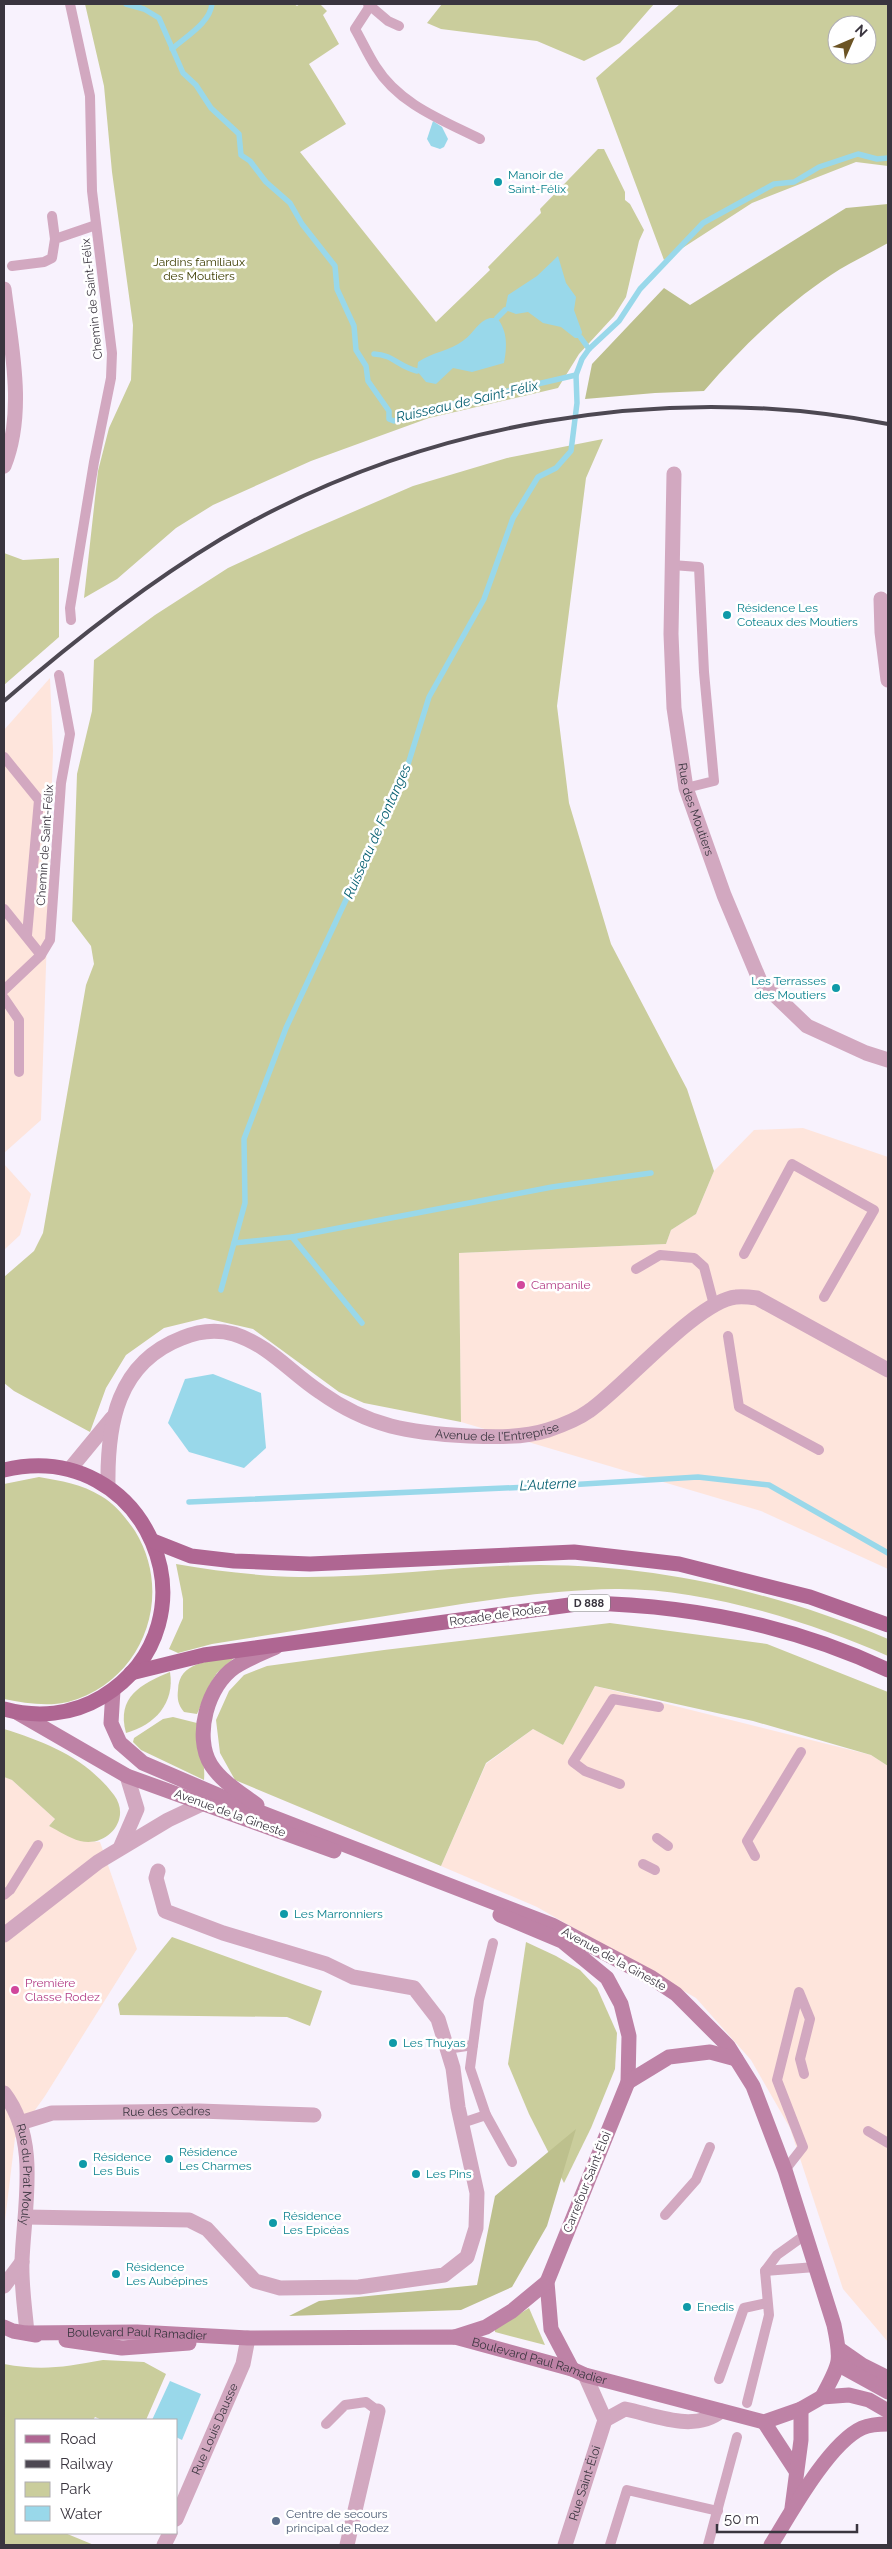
<svg xmlns="http://www.w3.org/2000/svg" width="892" height="2549" viewBox="0 0 892 2549" font-family="Raleway,sans-serif">
  <style>
    .commercial { fill: #fee5dc }
    .green { fill: #cacd9c; fill-rule: evenodd }
    .forest { fill: #bdc08d }
    .water { fill: #99d8ea }
    .lines { fill: none; stroke-linecap: round; stroke-linejoin: round }
    .stream { stroke: #99d8ea; stroke-width: 5.5 }
    .lane { stroke: #d2a8c0; stroke-width: 10 }
    .street { stroke: #d2a8c0; stroke-width: 15 }
    .secondary { stroke: #be82a6; stroke-width: 15 }
    .primary { stroke: #af6692; stroke-width: 15 }
    .rail { stroke: #4d4852; stroke-width: 4 }
    .culture-dot { fill: #0f9aa8; stroke: #fff; stroke-width: 2 }
    .hotel-dot { fill: #d1479c; stroke: #fff; stroke-width: 2 }
    .service-dot { fill: #5c6f8a; stroke: #fff; stroke-width: 2 }
    .labels { text-anchor: middle; stroke-width: 5; stroke-linejoin: round; paint-order: stroke }
    .shield { fill: #fff; stroke: #757279; stroke-width: 1 }
    .shield-label { font-size: 11px; font-weight: bold; fill: #3a353f }
    .culture-label { font-size: 12px; fill: #0d838f; stroke: #fff; text-anchor: start }
    .park-label { font-size: 12px; fill: #3d3d00; stroke: #fff }
    .street-label { font-size: 12px; fill: #3a353f; stroke: #fff }
    .hotel-label { font-size: 12px; fill: #b23c85; stroke: #fff; text-anchor: start }
    .service-label { font-size: 12px; fill: #4e5e75; stroke: #fff; text-anchor: start }
    .water-label { font-size: 14px; font-style: italic; fill: #055f71; stroke: #fff }
  </style>
  <rect width="100%" height="100%" fill="#f8f2fd"/>
  <!-- commercial -->
  <g class="commercial">
    <path d="M50,678L53,751L41,1120L4,1153V730Z"/>
    <path d="M803,1128L888,1157V1569L761,1511L461,1422L459,1253L666,1244L671,1230L696,1214L714,1171L754,1130Z"/>
    <path d="M4,1164L31,1194L20,1235L4,1250Z"/>
    <path d="M595,1686L871,1755L888,1766V2342L843,2289L790,2128L751,2060L696,1998L537,1907L441,1866L486,1764L533,1729L563,1745Z"/>
    <path d="M4,1777L12,1780L55,1819L49,1826L80,1841L100,1842L137,1949L45,2096L15,2138L4,2229Z"/>
  </g>
  <!-- green -->
  <g class="green">
    <path d="M85,4H294L297,6L300,4H320L327,11L323,15L339,44L309,64L346,124L300,152L436,322L490,270L488,267L541,213L540,209L598,149H604L625,192V200L630,204L644,230L639,241L626,297L614,316L579,354L558,388L429,418L311,461L213,505L176,528L117,579L84,598L98,471L109,428L131,380L133,325L112,172L104,86Z"/>
    <path d="M442,4H654L620,43L584,61L537,41L441,29L427,23Z"/>
    <path d="M680,4H888V166L856,162L752,203L664,260L596,78ZM837,25H867V55H837Z"/>
    <path d="M603,439L586,478L557,706L569,803L611,944L687,1089L714,1171L696,1214L671,1230L666,1244L459,1253L461,1422L364,1403L339,1392L253,1329L205,1318L164,1328L126,1355L106,1388L90,1432L14,1391L4,1383V1277L34,1251L43,1233L86,985L94,964L91,946L72,921L77,774L92,711L94,660L155,615L228,568L304,533L413,486L507,458Z"/>
    <path d="M4,553L23,560L59,558V637L4,685Z"/>
    <path d="M39,1477C61,1481 82,1484 101,1496C115,1504 126,1518 135,1531C175,1596 143,1682 68,1702C46,1707 25,1703 4,1699V1484Z"/>
    <path d="M176,1564C216,1571 258,1576 299,1577C380,1578 460,1565 540,1565C660,1565 778,1593 888,1639V1656C809,1621 702,1588 615,1589C548,1590 482,1601 417,1611C348,1622 280,1633 212,1644L178,1653L169,1649L183,1618V1599Z"/>
    <path d="M610,1623L767,1644L888,1692V1766L871,1755L753,1721L595,1686L563,1745L533,1729L486,1763L441,1866L235,1780L220,1753L216,1720L229,1691L244,1675L267,1666L384,1650Z"/>
    <path d="M232,1657L234,1658L217,1673L210,1684L197,1714L184,1712C178,1705 177,1698 178,1690C179,1661 209,1662 232,1657Z"/>
    <path d="M170,1672C175,1703 155,1725 126,1733C116,1697 141,1684 170,1672Z"/>
    <path d="M173,1717L197,1723C199,1737 206,1768 204,1780L141,1750L133,1742L134,1738L163,1719Z"/>
    <path d="M4,1729C46,1742 86,1758 114,1795C132,1819 107,1848 80,1841C69,1838 59,1831 49,1826L55,1819L12,1780L4,1777Z"/>
    <path d="M172,1937L322,1991L310,2026L287,2017L120,2015L118,2004Z"/>
    <path d="M526,1942L556,1956L580,1970L597,1988L617,2033L615,2069L591,2128L564,2183L529,2114L508,2064Z"/>
    <path d="M529,2308L545,2345L495,2332V2329Z"/>
    <path d="M103,2360L144,2362L166,2374L146,2420H102L95,2417L93,2420H16V2533H65L94,2545H4V2364C42,2371 65,2367 103,2360Z"/>
  </g>
  <!-- forest -->
  <g class="forest">
    <path d="M888,204V243C869,254 849,263 831,275C783,307 741,348 704,391L655,393L585,399L592,364L664,288L690,305L846,208Z"/>
    <path d="M576,2129L547,2226L512,2287L461,2310L289,2316L319,2301L477,2285L495,2196Z"/>
  </g>
  <!-- water -->
  <g class="water">
    <path d="M433,121L442,127L448,139L444,147L440,149L431,146L427,139Z"/>
    <path d="M558,256L566,283L576,297L574,310L582,332L581,338H575L561,327L543,323L528,312L516,314L505,310L508,295L537,276Z"/>
    <path d="M490,318H497C508,331 507,348 504,363L472,372L453,368L436,384L426,382L417,371L418,362C432,352 450,351 464,340C474,333 478,321 490,318Z"/>
    <path d="M213,1374L261,1393L266,1448L244,1468L189,1452L168,1423L185,1379Z"/>
    <path d="M170,2381L201,2394L182,2440L176,2437V2420H152Z"/>
  </g>
  <g class="lines">
    <!-- stream -->
    <g class="stream">
      <path d="M126,4L144,9L159,18L183,73L196,85L211,108L239,134L241,155L250,161L266,182L290,203L302,224L335,266L337,289L354,326L356,350L366,366L368,381L389,411V419L394,421L431,409L576,375"/>
      <path d="M172,49C185,37 210,23 212,4"/>
      <path d="M497,318L505,310"/>
      <path d="M581,338L589,349"/>
      <path d="M374,354C394,355 397,366 417,371"/>
      <path d="M292,1237L362,1323"/>
      <path d="M234,1243L292,1237L552,1187L651,1173"/>
      <path d="M221,1290L245,1203L244,1139L286,1028L405,774L429,697L484,599L513,518L538,477L556,468L571,451L577,403L576,375L582,359L589,349L619,321L640,289L703,223L774,184L794,182L819,167L858,154L877,159L888,158"/>
      <path d="M189,1502L551,1486L698,1477L769,1485L888,1553"/>
    </g>
    <!-- lane -->
    <g class="lane">
      <path d="M70,4L90,96L92,191L112,353L111,378L94,462L70,608L71,620"/>
      <path d="M368,4L388,21L399,26"/>
      <path d="M370,6L355,29C362,41 368,55 376,67C399,104 442,120 480,139"/>
      <path d="M52,216L55,239"/>
      <path d="M12,266L44,262L52,258L55,239L96,225"/>
      <path d="M672,565L699,567L704,672L714,781L686,788"/>
      <path d="M4,757L39,800L27,935"/>
      <path d="M4,909L41,955"/>
      <path d="M4,990L41,955L50,940L61,783L70,734L59,675"/>
      <path d="M4,998L19,1020V1072"/>
      <path d="M744,1254L792,1164L874,1210L824,1297"/>
      <path d="M636,1269L660,1255L694,1258L704,1267L714,1305"/>
      <path d="M728,1336L739,1407L819,1450"/>
      <path d="M620,1784L585,1771L573,1762L613,1699L659,1707"/>
      <path d="M657,1838L668,1846"/>
      <path d="M755,1856L747,1841L801,1752"/>
      <path d="M643,1864L655,1870"/>
      <path d="M4,1895L10,1890L38,1845"/>
      <path d="M447,2049L473,2045"/>
      <path d="M486,2115L470,2068L479,2000L493,1943"/>
      <path d="M462,2123L486,2115L512,2162"/>
      <path d="M868,2131L888,2143"/>
      <path d="M785,2170L803,2147L777,2080L799,1992L810,2019L800,2059L804,2074"/>
      <path d="M665,2215L696,2180L710,2147"/>
      <path d="M765,2271L815,2267"/>
      <path d="M719,2379L744,2308L767,2303"/>
      <path d="M747,2403L769,2315L765,2271L777,2255L805,2235"/>
      <path d="M326,2424L345,2405L366,2402L378,2411"/>
      <path d="M610,2545L627,2490L718,2511"/>
      <path d="M708,2545L737,2437"/>
    </g>
    <!-- street -->
    <g class="street">
      <path d="M4,289C11,346 26,411 4,466"/>
      <path id="s1" d="M674,474L671,634L674,708L686,788L724,895L760,981L807,1026L866,1053L888,1060"/>
      <path d="M881,599L882,632L888,680"/>
      <path d="M70,1469L112,1418"/>
      <path id="s2" d="M108,1486C107,1424 117,1363 182,1338C199,1331 216,1329 234,1334C269,1345 291,1373 320,1392C369,1427 410,1433 469,1436C494,1437 523,1438 548,1430C560,1426 578,1419 589,1411C624,1387 697,1301 736,1297C743,1296 750,1297 757,1298L888,1370"/>
      <path d="M121,1846L137,1809L127,1776"/>
      <path d="M4,1935L98,1862L168,1820L204,1803"/>
      <path id="s3" d="M4,2093C40,2140 24,2206 22,2261C21,2285 25,2309 27,2333"/>
      <path id="s4" d="M20,2123L52,2113L199,2111L314,2115"/>
      <path d="M26,2217L189,2220L207,2229L255,2281L280,2288L359,2287L444,2275L467,2257L476,2228L477,2193L458,2107L453,2068L438,2019L414,1988L353,1977L326,1964L223,1933L165,1911L156,1878L158,1871"/>
      <path d="M4,2286L22,2262"/>
      <path d="M605,2420L625,2409C655,2415 694,2433 721,2411"/>
      <path id="s5" d="M176,2519L243,2364L248,2338"/>
      <path d="M164,2545L170,2533"/>
      <path d="M347,2545L378,2411"/>
      <path id="s6" d="M565,2545L605,2420L585,2375"/>
    </g>
    <!-- secondary -->
    <g class="secondary">
      <path d="M113,1690L111,1723L120,1743L143,1763L234,1802L552,1925L652,1978L676,1994L728,2046L753,2086L785,2170L834,2325C842,2363 840,2363 822,2397"/>
      <path d="M18,1713L127,1776L334,1851"/>
      <path d="M257,1805C241,1793 222,1782 211,1765C193,1736 208,1685 235,1667C247,1659 263,1653 276,1647"/>
      <path d="M500,1915L562,1941L607,1978L621,2004L629,2036L628,2082L547,2282L551,2329L572,2369"/>
      <path d="M628,2082L669,2057L710,2052L736,2059"/>
      <path d="M4,2327L13,2331L36,2335"/>
      <path id="s7" d="M27,2333L137,2332L248,2338L455,2337L572,2369L585,2375L764,2422L801,2409L822,2397L849,2395L869,2400L888,2411"/>
      <path d="M455,2337L486,2327L512,2311L547,2282"/>
      <path d="M66,2340L122,2348L189,2343"/>
      <path d="M839,2349L862,2365L888,2378"/>
      <path d="M839,2365L888,2392"/>
      <path d="M764,2422L796,2471"/>
      <path d="M792,2508L801,2440V2409"/>
      <path d="M771,2545C790,2514 829,2443 862,2428C869,2425 880,2424 888,2424"/>
    </g>
    <!-- primary -->
    <g class="primary">
      <path d="M4,1470C147,1436 224,1622 102,1697C72,1715 37,1718 4,1709"/>
      <path d="M153,1541L191,1556L234,1561L310,1564L574,1552L679,1564L810,1597L888,1625"/>
      <path d="M131,1673L204,1655L584,1603C690,1605 792,1625 888,1670"/>
    </g>
    <!-- rail -->
    <path class="rail" d="M4,701C72,642 143,586 221,539C418,423 663,380 888,424"/>
  </g>
  <!-- markers -->
  <g class="culture-dot">
    <circle cx="498" cy="182" r="5"/>
    <circle cx="727" cy="615" r="5"/>
    <circle cx="836" cy="988" r="5"/>
    <circle cx="284" cy="1914" r="5"/>
    <circle cx="393" cy="2043" r="5"/>
    <circle cx="169" cy="2159" r="5"/>
    <circle cx="83" cy="2164" r="5"/>
    <circle cx="416" cy="2174" r="5"/>
    <circle cx="273" cy="2223" r="5"/>
    <circle cx="116" cy="2274" r="5"/>
    <circle cx="687" cy="2307" r="5"/>
  </g>
  <g class="hotel-dot">
    <circle cx="521" cy="1285" r="5"/>
    <circle cx="15" cy="1990" r="5"/>
  </g>
  <circle class="service-dot" cx="276" cy="2521" r="5"/>
  <g class="labels">
    <!-- shield labels -->
    <rect class="shield" x="568" y="1594.5" width="42" height="17" rx="4"/>
    <g class="shield-label">
      <text x="589" y="1607">D 888</text>
    </g>
    <!-- culture labels -->
    <g class="culture-label">
      <text x="508" y="179">Manoir de<tspan x="508" dy="14">Saint-Félix</tspan></text>
      <text x="737" y="612">Résidence Les<tspan x="737" dy="14">Coteaux des Moutiers</tspan></text>
      <text x="826" y="985" text-anchor="end">Les Terrasses<tspan x="826" dy="14">des Moutiers</tspan></text>
      <text x="294" y="1918">Les Marronniers</text>
      <text x="403" y="2047">Les Thuyas</text>
      <text x="179" y="2156">Résidence<tspan x="179" dy="14">Les Charmes</tspan></text>
      <text x="93" y="2161">Résidence<tspan x="93" dy="14">Les Buis</tspan></text>
      <text x="426" y="2178">Les Pins</text>
      <text x="283" y="2220">Résidence<tspan x="283" dy="14">Les Epicéas</tspan></text>
      <text x="126" y="2271">Résidence<tspan x="126" dy="14">Les Aubépines</tspan></text>
      <text x="697" y="2311">Enedis</text>
    </g>
    <!-- park labels -->
    <g class="park-label">
      <text x="199" y="266">Jardins familiaux<tspan x="199" dy="14">des Moutiers</tspan></text>
    </g>
    <!-- street labels -->
    <g class="street-label">
      <text transform="translate(92 299) rotate(-96)" y="4">Chemin de Saint-Félix</text>
      <text dy="4" stroke="none"><textPath href="#s1" startOffset="338">Rue des Moutiers</textPath></text>
      <text transform="translate(45 845) rotate(-86)" y="4">Chemin de Saint-Félix</text>
      <text dy="4" stroke="none"><textPath href="#s2" startOffset="522">Avenue de l'Entreprise</textPath></text>
      <text transform="translate(498 1615) rotate(-8)" y="4">Rocade de Rodez</text>
      <text transform="translate(230 1813) rotate(20)" y="4">Avenue de la Gineste</text>
      <text transform="translate(614 1959) rotate(29)" y="4">Avenue de la Gineste</text>
      <text dy="4" stroke="none"><textPath href="#s4" startOffset="148">Rue des Cèdres</textPath></text>
      <text dy="4" stroke="none"><textPath href="#s3" startOffset="86">Rue du Prat Mouly</textPath></text>
      <text transform="translate(587 2182) rotate(-68)" y="4">Carrefour Saint-Éloi</text>
      <text dy="4" stroke="none"><textPath href="#s7" startOffset="110">Boulevard Paul Ramadier</textPath></text>
      <text dy="4" stroke="none"><textPath href="#s7" startOffset="516">Boulevard Paul Ramadier</textPath></text>
      <text dy="4" stroke="none"><textPath href="#s5" startOffset="98">Rue Louis Dausse</textPath></text>
      <text dy="4" stroke="none"><textPath href="#s6" startOffset="65">Rue Saint-Éloi</textPath></text>
    </g>
    <!-- hotel labels -->
    <g class="hotel-label">
      <text x="531" y="1289">Campanile</text>
      <text x="25" y="1987">Première<tspan x="25" dy="14">Classe Rodez</tspan></text>
    </g>
    <!-- service labels -->
    <g class="service-label">
      <text x="286" y="2518">Centre de secours<tspan x="286" dy="14">principal de Rodez</tspan></text>
    </g>
    <!-- water labels -->
    <g class="water-label">
      <text transform="translate(467 401) rotate(-13)" y="5">Ruisseau de Saint-Félix</text>
      <text transform="translate(377 831) rotate(-66)" y="5">Ruisseau de Fontanges</text>
      <text transform="translate(548 1484) rotate(-3)" y="5">L'Auterne</text>
    </g>
  </g>
  <!-- border -->
  <rect width="892" height="2549" fill="none" stroke="#3a353f" stroke-width="10"/>
  <!-- legend -->
  <rect x="15" y="2419" width="162" height="115" fill="#ffffff" stroke="#b0aeb2"/>
  <rect x="25" y="2435" width="25" height="8" fill="#af6692" stroke="#b0aeb2"/>
  <text x="60" y="2444" font-size="15" fill="#3a353f">Road</text>
  <rect x="25" y="2460" width="25" height="8" fill="#4d4852" stroke="#b0aeb2"/>
  <text x="60" y="2469" font-size="15" fill="#3a353f">Railway</text>
  <rect x="25" y="2482" width="25" height="15" fill="#cacd9c" stroke="#b0aeb2"/>
  <text x="60" y="2494" font-size="15" fill="#3a353f">Park</text>
  <rect x="25" y="2506" width="25" height="15" fill="#99d8ea" stroke="#b0aeb2"/>
  <text x="60" y="2519" font-size="15" fill="#3a353f">Water</text>
  <!-- north arrow -->
  <g transform="translate(852 40) rotate(45)"><circle r="24" fill="#ffffff" stroke="#b0aeb2"/>
  <path d="M0-4L9 19L0 12L-9 19Z" fill="#6c5424"/>
  <text y="-8" font-size="14" font-weight="bold" text-anchor="middle" fill="#3a353f">N</text>
  </g>
  <!-- scale -->
  <path d="M717 2524v8h140v-8" fill="none" stroke="#3a353f" stroke-width="2.5"/>
  <text x="724" y="2524" font-size="15" fill="#3a353f" stroke="#ffffff" stroke-width="4" paint-order="stroke">50 m</text>
</svg>
